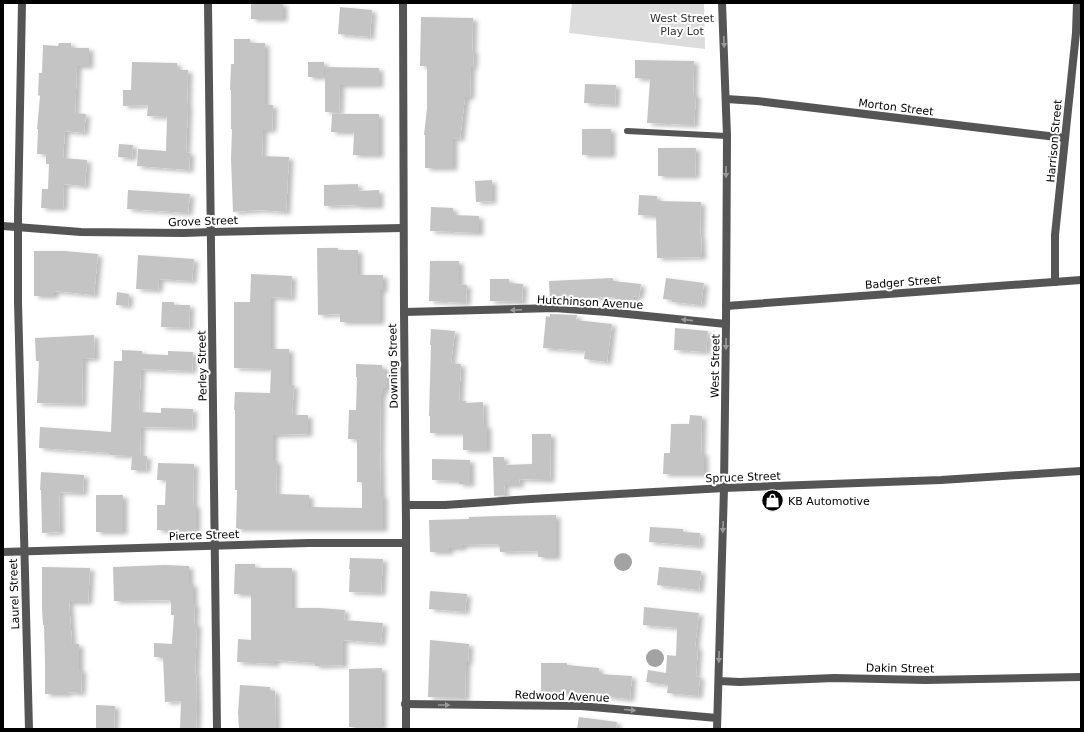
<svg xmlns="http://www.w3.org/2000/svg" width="1084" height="732" viewBox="0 0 1084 732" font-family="'DejaVu Sans',sans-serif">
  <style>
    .green { fill: #dcdcdc }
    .water { fill: #a3a3a3 }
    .building { fill: #c4c4c4; filter: url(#shadow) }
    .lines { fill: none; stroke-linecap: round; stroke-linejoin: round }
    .service { stroke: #555; stroke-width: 6 }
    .minor { stroke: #555; stroke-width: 8 }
    .tertiary { stroke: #555; stroke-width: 8 }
    .oneway { fill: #999 }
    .labels { text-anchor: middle; stroke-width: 4; stroke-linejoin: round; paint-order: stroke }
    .park-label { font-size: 11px; fill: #333; stroke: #fff }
    .street-label { font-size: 11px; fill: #000; stroke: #fff }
    .poi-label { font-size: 11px; fill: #000; stroke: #fff; text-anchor: start }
  </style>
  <defs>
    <filter id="shadow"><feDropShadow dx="4.5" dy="2.5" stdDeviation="2" flood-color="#0004"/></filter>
  </defs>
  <rect width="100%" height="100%" fill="#fff"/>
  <!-- green -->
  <path class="green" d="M572,3H704L705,49L569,33Z"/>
  <!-- water -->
  <g class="water">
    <circle cx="623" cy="562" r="9"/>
    <circle cx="655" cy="658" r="9"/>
  </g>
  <!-- building -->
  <g class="building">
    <rect x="251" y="3" width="32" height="16"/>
    <path d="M340,7L372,10L370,37L338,34Z"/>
    <path d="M421,17L473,18L472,51H474L473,67H471L470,97H465L460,139L453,138V168H425V135H424L427,108V66H420Z"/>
    <path d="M234,39H250V43H265V105H273L272,130H263L262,156L289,157L286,212L260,210L233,212L231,159L232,129H231V90H230L231,64H234Z"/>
    <path d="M59,43H71V48H89V66H77L75,113L86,114L84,133L65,131L63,158L87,160L85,186L64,184L63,208H41L42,189H48L49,164H46V154H37L38,129H37L40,96L38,95L39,73H42L43,45L58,46Z"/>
    <path d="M635,60L694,61L693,95H696L694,125L647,123L650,79L635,78Z"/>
    <path d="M132,62L177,63V70H188L187,105H188L186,152L190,153L189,170L137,166L138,149L166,151L167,117L147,116L148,105L123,106V90H131Z"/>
    <rect x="308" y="62" width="16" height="15"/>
    <path d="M325,67L379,68V85H340L339,112H325Z"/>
    <path d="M585,84L616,85L615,105L584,103Z"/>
    <path d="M332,114H379V155H353L354,132H331Z"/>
    <rect x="582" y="129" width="29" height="26"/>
    <path d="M119,144L133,145L132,158L118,157Z"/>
    <path d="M658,148H696L695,176H658Z"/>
    <path d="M492,180V201L476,202L475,181Z"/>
    <path d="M358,184V191L379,190V206H356V205L324,206V185Z"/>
    <path d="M128,190L190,194L188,213L127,209Z"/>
    <path d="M639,195L657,196V201L701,202L700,236H701L702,257L657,258L656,216L638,215Z"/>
    <path d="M431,207L453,208V215L479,216V233L430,231Z"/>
    <path d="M317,248H338V250H358V275H383V290H380V322H340V314L318,315Z"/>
    <path d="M34,251H64L98,254L94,295L54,291V296H34Z"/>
    <path d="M138,255L194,259L192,281L159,279L158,290L136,289Z"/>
    <path d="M430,261H459V284L467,285L466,303L429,301Z"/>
    <path d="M251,274L292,276L291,298L271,297V349H289V385H294L292,415H308V434L273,435V461H277L276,494L309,495V507L362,508V482H357V439H348L349,410H356L357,377H356V364L382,365V370H387V388H383V394H381L380,450L381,496H383V529H236L237,490H235V410H234L235,392L270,393L271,369L234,368V302H250Z"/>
    <path d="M613,278V281L641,284L639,297L634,296L633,306L614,304L615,297L578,298L577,304L550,303L549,281Z"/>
    <path d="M666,278L704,283L701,305L672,302V300L663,299Z"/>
    <path d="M490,279H509V283L523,284L522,302L490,301Z"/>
    <path d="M117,292L129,294L128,306L116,305Z"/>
    <path d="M162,302H174V305H190L189,328L161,327Z"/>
    <path d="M550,314L577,315L576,320L612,324L607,362L584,359L585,351L543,348L546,316L550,317Z"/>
    <path d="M675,328L708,331L706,352L674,350Z"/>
    <path d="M431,329L455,331L451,363L461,364L459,401H466V403L483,402L484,426H487V450H463V433H430V416H429L431,345H430Z"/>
    <path d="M94,335L95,358L83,359L82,404L37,403L39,361H36L35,338Z"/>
    <path d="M122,350L142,351V354L168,355V351L193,352L192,371L141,369L139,412L161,413V408L193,409L192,428L141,427L140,456H147L146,470H131L132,456L110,455V453L39,448L40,427L111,432L114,361H122Z"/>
    <path d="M690,415L702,416L701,453H704V474H663L664,453H670L671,424H689Z"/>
    <path d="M532,434H551L550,480L519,479L520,485H504L505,495L494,496L493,457H504V465L532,464Z"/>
    <path d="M432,459L470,460V484H459L458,481L432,480Z"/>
    <path d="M158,463L194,464L193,505H196V530H157V505H165L166,480H157Z"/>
    <path d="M41,472L84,475L83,493L59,492L60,532L42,533L41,490H40Z"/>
    <rect x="96" y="495" width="27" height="37"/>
    <path d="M556,515V557H538V551L500,552L499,544L462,545V548H449V552H430L429,520L469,519V517L499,516Z"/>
    <path d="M650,527L683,529V532L700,533L699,546L649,542Z"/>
    <path d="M350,558L383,559L381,593L349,592L350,569H349Z"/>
    <path d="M235,564H255V568H292V608H320L345,610L344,620L383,623L381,643L343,640V665L315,666V663L275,660V664L237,662L238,639L251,640V594H234Z"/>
    <path d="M165,565L189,566V584H193V604H195L194,624H197L195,674H196L197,708L196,729H180L181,701L165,702L163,657H154V643L172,644L174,615H171V600L114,601L113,567Z"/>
    <path d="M42,567L90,568L88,602H69L72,644H79V670H82L81,693L67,692V694H45V663L44,625H43L42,609Z"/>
    <path d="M659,567L701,571L699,590L657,585Z"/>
    <path d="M430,591L467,594L465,612L429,609Z"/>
    <path d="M644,607L699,613L695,647H698L696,676L700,677L698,696L667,693L668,685L646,682L648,670L666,673L667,655L676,656L677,628L643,625Z"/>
    <path d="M430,640L469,644L468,662H466L465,698L428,697Z"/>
    <path d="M541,663H567V665L599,668V674L632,676L630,699L609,697V696L568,693L541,692Z"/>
    <path d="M382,668V727H349V669Z"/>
    <path d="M240,685L270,687V691H275L276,729H239L238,713Z"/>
    <path d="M96,705L115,706L114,729H96Z"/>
    <path d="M579,717L617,722L616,729H577Z"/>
  </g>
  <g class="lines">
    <!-- service -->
    <path class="service" d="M627,131L727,136"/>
    <!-- minor -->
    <g class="minor">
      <path d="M22,3L18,214V302L29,729"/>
      <path d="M208,3L217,729"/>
      <path d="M403,3L404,312L406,522V729"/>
      <path d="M726,99L757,101L1065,138"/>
      <path d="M3,226L81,232L184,233L211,232L403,228"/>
      <path d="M1055,282V235L1076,33L1077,3"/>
      <path d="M726,306L1081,280"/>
      <path d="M404,312L555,308L607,312L726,324"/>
      <path d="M406,505H445L531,499L724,488L941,480L1081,471"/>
      <path d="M3,552L309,543H405"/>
      <path d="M719,681L740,682L834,678L926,680L1081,677"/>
      <path d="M405,704L581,706L717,718"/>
    </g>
    <!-- tertiary -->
    <path class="tertiary" d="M717,729L724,488L726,324L727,136L722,3"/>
  </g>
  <!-- one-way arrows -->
  <defs><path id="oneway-solid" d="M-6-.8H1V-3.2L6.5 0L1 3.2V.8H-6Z"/></defs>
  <g class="oneway">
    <use href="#oneway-solid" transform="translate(724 42) rotate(88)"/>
    <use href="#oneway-solid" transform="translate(726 172) rotate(90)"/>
    <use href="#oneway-solid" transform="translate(516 310) rotate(178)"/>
    <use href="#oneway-solid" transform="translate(687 320) rotate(-174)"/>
    <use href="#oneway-solid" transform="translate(726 344) rotate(91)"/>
    <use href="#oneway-solid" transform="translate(723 527) rotate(92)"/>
    <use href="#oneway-solid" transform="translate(719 657) rotate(92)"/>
    <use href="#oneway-solid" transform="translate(444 705)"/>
    <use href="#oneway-solid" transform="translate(630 710) rotate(5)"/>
  </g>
  <!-- icons -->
  <defs>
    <symbol id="shop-disc" viewBox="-11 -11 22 22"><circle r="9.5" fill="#000" stroke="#fff"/><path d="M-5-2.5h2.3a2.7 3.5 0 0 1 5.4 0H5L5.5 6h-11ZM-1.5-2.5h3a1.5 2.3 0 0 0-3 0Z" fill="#fff"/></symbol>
  </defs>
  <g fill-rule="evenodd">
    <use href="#shop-disc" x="760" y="488" width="25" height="25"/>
  </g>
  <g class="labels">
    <!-- park labels -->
    <g class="park-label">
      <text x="682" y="22">West Street<tspan x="682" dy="13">Play Lot</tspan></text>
    </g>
    <!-- street labels -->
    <g class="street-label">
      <text transform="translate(896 107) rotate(7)" y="4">Morton Street</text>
      <text transform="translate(1054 141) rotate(-85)" y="4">Harrison Street</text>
      <text transform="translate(203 221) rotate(-2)" y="4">Grove Street</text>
      <text transform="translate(903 282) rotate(-4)" y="4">Badger Street</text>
      <text transform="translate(590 302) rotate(3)" y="4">Hutchinson Avenue</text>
      <text transform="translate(202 366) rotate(-91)" y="4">Perley Street</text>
      <text transform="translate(393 366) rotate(-91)" y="4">Downing Street</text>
      <text transform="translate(715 366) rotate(-89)" y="4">West Street</text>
      <text transform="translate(743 477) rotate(-2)" y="4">Spruce Street</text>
      <text transform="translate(204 535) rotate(-2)" y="4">Pierce Street</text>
      <text transform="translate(14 594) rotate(-92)" y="4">Laurel Street</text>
      <text transform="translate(900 668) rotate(1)" y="4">Dakin Street</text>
      <text transform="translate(562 696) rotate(2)" y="4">Redwood Avenue</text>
    </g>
    <!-- poi labels -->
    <g class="poi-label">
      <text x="788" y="505">KB Automotive</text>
    </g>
  </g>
  <!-- border -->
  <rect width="1084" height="732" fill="none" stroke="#000000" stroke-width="8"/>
</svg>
